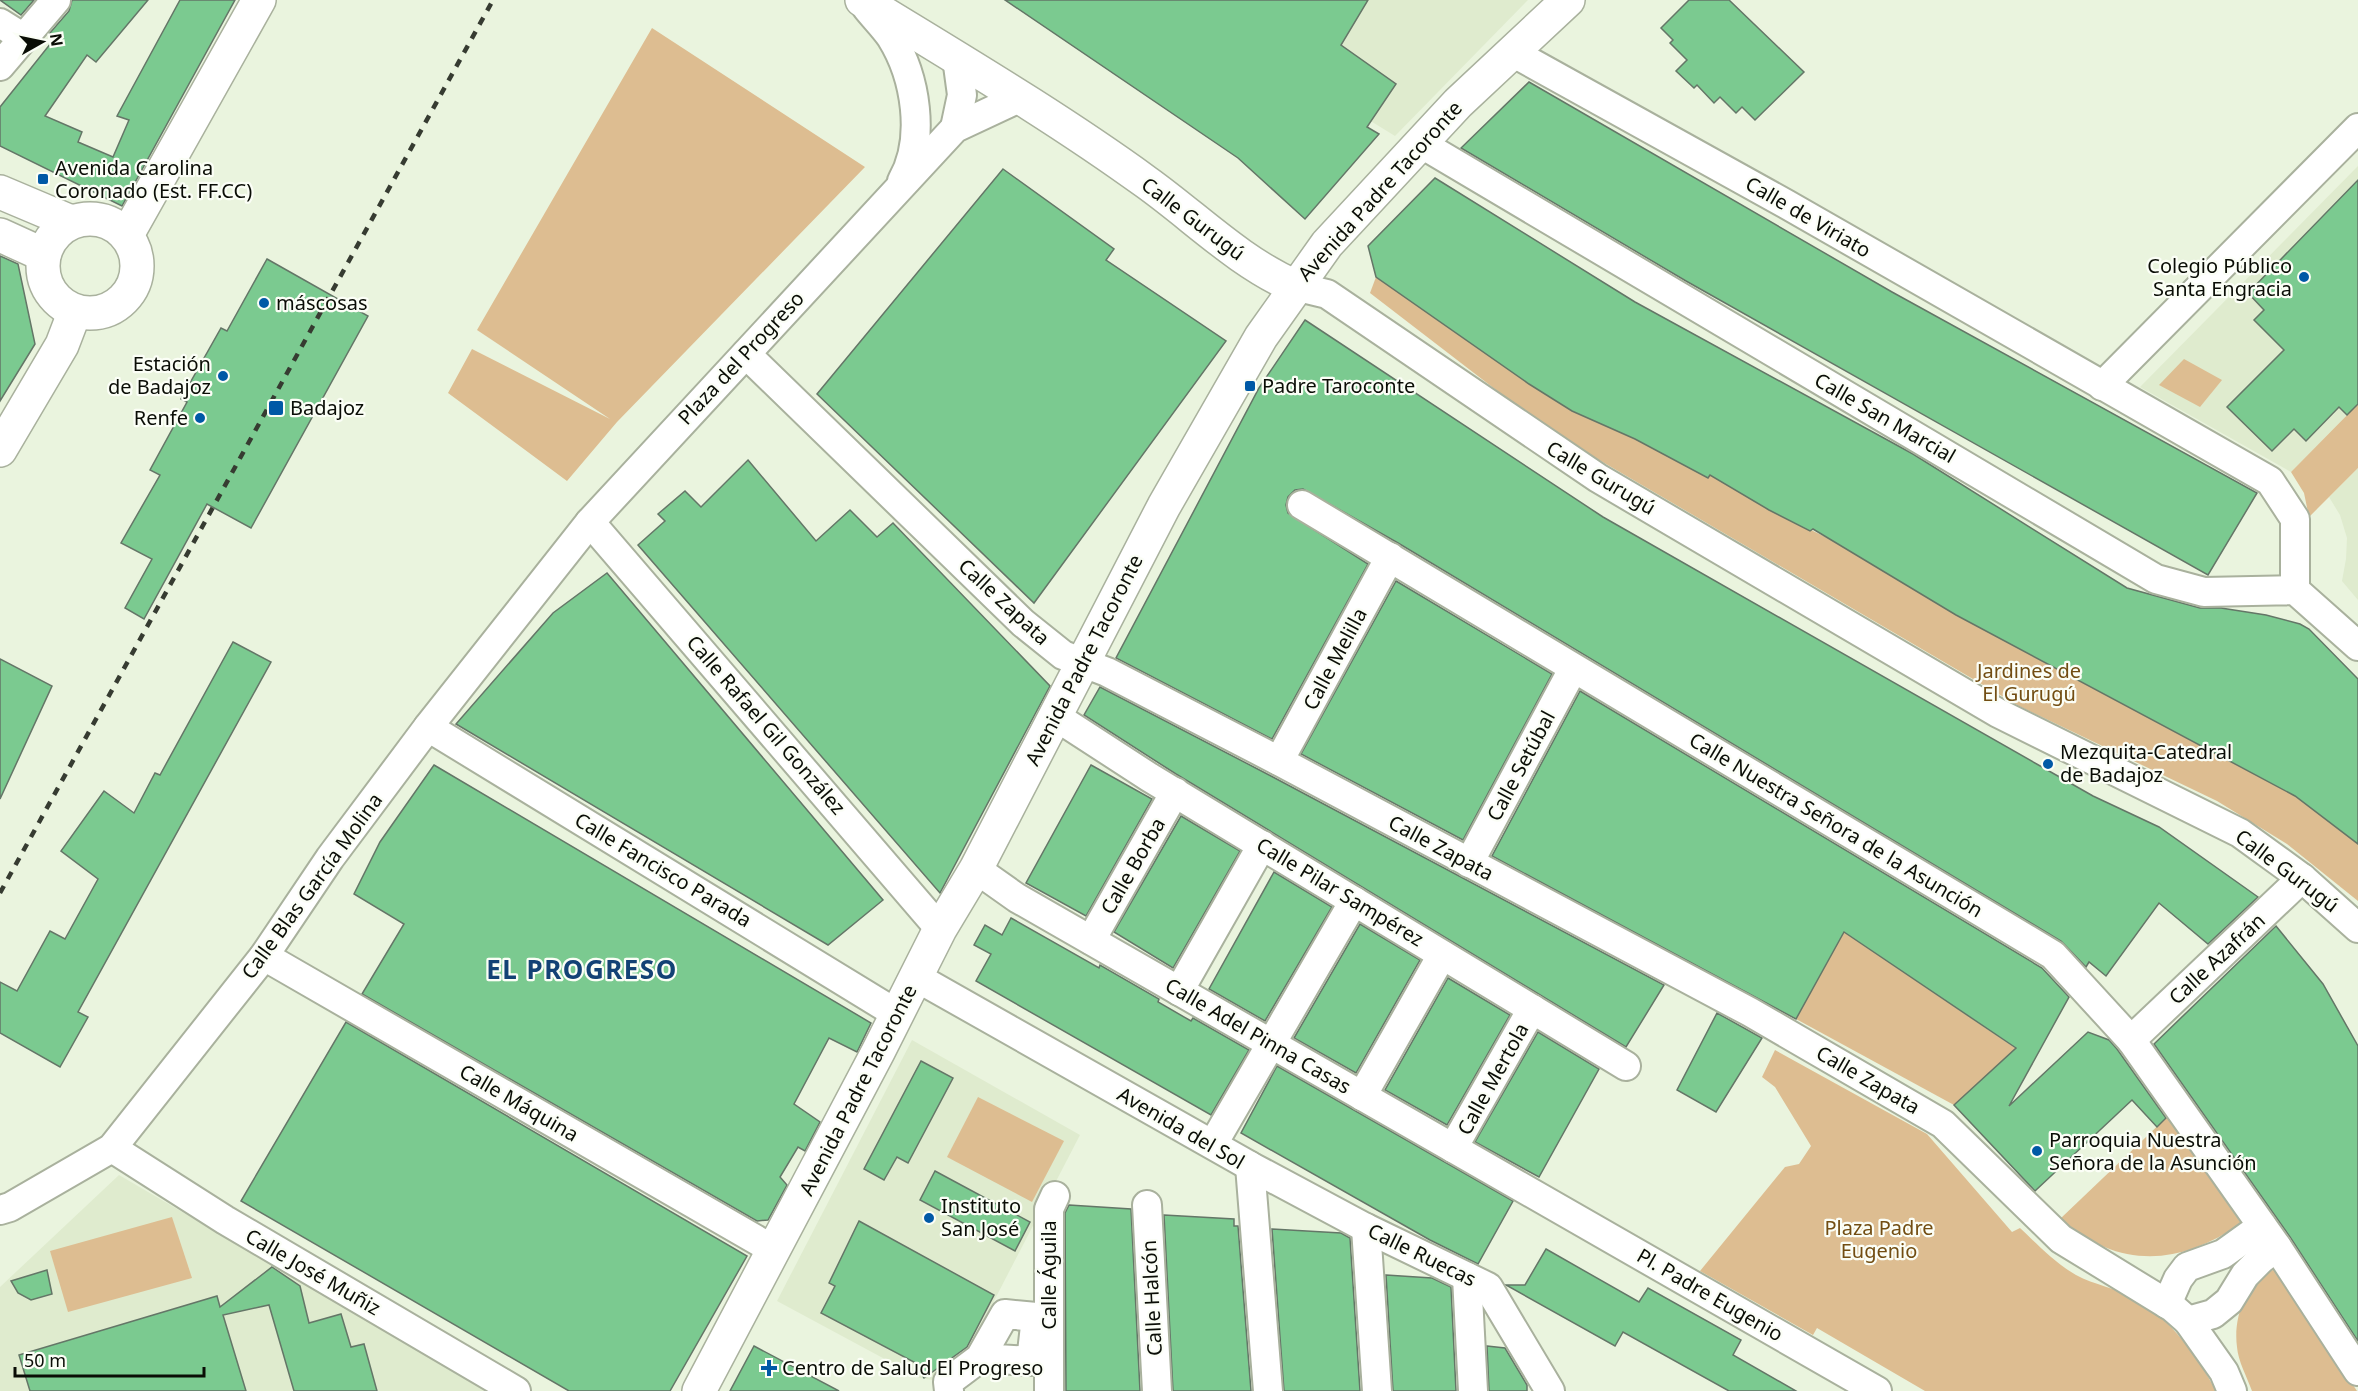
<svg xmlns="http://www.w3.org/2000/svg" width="2358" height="1391" viewBox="0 0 2358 1391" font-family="'Noto Sans',sans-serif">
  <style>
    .built { fill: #dfebce }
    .green { fill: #ddbd91 }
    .building { fill: #7bca90; stroke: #647667; stroke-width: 1.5 }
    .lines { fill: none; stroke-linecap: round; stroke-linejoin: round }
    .street-casing { stroke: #a9b19d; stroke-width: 32 }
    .secondary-casing { stroke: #a9b19d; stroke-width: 36 }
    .street { stroke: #fff; stroke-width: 28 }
    .secondary { stroke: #fff; stroke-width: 33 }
    .rail { stroke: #363b31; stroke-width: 4.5; stroke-dasharray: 8 8; stroke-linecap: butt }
    .poi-dot { fill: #0059a6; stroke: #fbfef6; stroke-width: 2 }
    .labels { text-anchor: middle; stroke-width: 4.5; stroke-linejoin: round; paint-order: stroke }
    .poi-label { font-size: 20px; fill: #0a0d06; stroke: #fbfef6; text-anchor: start }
    .street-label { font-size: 20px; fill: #0a0d06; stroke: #fbfef6 }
    .park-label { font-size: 20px; fill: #724d12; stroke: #fbfef6 }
    .district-label { font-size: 26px; font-weight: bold; letter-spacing: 1.5px; fill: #134275; stroke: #fbfef6 }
  </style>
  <rect width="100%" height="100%" fill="#eaf4de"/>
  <!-- built -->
  <g class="built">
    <path d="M1174,0H1528L1395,136Z"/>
    <path d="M2358,166V404L2291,472L2140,387Z"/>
    <path d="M2358,468V600L2342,581L2346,559L2347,538L2340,515L2329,497Z"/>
    <path d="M912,1040L1080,1135L968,1351L961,1359L932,1380L920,1378L777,1301Z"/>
    <path d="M119,1175L489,1391H0V1287Z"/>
  </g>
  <!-- green -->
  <g class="green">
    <path d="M652,28L865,167L617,422L567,481L448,393L472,349L610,419L477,330Z"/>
    <path d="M1376,277L1529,384L1572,411L1635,439L1707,477L1710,475L1769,510L1834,541L1956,615L2295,796L2358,844V901L2287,844L2217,801L2019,706L1548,430L1370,293Z"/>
    <path d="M2184,359L2222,380L2200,407L2159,385Z"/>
    <path d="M2358,404V468L2309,517L2304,493L2291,472Z"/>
    <path d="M1844,932L2018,1050L1954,1105L1796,1019Z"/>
    <path d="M1775,1050L1927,1134L2012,1232L2020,1228C2037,1244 2055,1263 2076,1275C2094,1285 2117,1288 2136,1299C2171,1320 2197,1355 2216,1391H1925L1817,1328L1813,1335L1700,1271L1785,1167L1799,1164L1811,1146L1775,1087L1762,1077Z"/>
    <path d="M978,1097L1064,1141L1032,1202L947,1157Z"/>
    <path d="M2167,1117L2241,1223C2179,1267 2118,1269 2060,1219Z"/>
    <path d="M172,1217L192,1278L68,1312L50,1251Z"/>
    <path d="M2275,1269L2357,1391H2252C2247,1377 2238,1361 2237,1347C2233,1317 2246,1281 2275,1269Z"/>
  </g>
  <!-- building -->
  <g class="building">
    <path d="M0,0H34L21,15Z"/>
    <path d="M72,0H148L96,62L87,55L45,116L82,132L78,142L113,157L129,120L117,116L180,0H235L122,206L0,146V107L55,38L49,34L69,11Z"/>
    <path d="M1005,0H1368L1341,45L1396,84L1367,127L1379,134L1305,219L1238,158Z"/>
    <path d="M1689,0H1729L1804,72L1755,120L1742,107L1736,113L1720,97L1714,103L1697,85L1694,88L1676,71L1687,60L1670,43L1673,40L1661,28Z"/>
    <path d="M1529,82L1892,292L2257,493L2208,575L1686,281L1461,148Z"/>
    <path d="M1003,169L1114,249L1106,260L1226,341L1034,603L817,394Z"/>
    <path d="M1435,178L1635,302L1913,454L2127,588L2200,608H2221L2266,615L2300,624L2309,629L2358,679V844L2295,796L1956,615L1813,529L1810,531L1769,510L1710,475L1708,478L1635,439L1572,411L1529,384L1376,277L1368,246Z"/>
    <path d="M2358,180V404L2347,415L2339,407L2306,441L2294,429L2272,451L2227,407L2284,350L2254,320L2264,310L2248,293Z"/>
    <path d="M0,256L18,264L35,344L0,401Z"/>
    <path d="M267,259L368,316L251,528L207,504L144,619L125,608L152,559L121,543L160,475L150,470L187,402L181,399L221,328L227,331Z"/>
    <path d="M1305,320L1603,517L2093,796L2159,827L2258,897L2208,944L2159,903L2106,976L2089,962L2086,967L2061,941L1398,543L1303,489L1295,490L1288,497L1286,505L1288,513L1368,564L1272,739L1116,658L1259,388Z"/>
    <path d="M748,460L816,541L850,510L877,537L893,523L1050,686L940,893L638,545L665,521L658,514L685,491L701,507Z"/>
    <path d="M607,573L883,900L828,945L456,724L553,613Z"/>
    <path d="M1396,581L1552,674L1463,840L1301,754Z"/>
    <path d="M233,642L271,662L78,1012L88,1017L60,1067L0,1033V982L17,991L50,931L65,939L98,879L61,851L104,791L134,813L155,773L160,775Z"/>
    <path d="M0,659L52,686L0,799Z"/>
    <path d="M1100,687L1271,776L1664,985L1626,1047L1176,774L1084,715Z"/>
    <path d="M1580,691L2042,968L2069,997L2009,1106L2088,1032L2109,1040L2117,1049L2166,1118L2157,1127L2132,1100L2035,1191L1954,1105L2016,1048L1844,932L1796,1019L1492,856Z"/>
    <path d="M434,765L871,1023L857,1052L829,1038L794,1104L820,1122L805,1151L798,1147L780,1177L787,1185L768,1220L757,1221L362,994L404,924L354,894L380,842Z"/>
    <path d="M1091,765L1152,799L1086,916L1026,883Z"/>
    <path d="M1181,816L1240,851L1173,968L1114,932Z"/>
    <path d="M1274,872L1332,907L1265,1021L1209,989Z"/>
    <path d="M1011,918L1099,968L1100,965L1159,999L1158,1002L1191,1021L1193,1018L1249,1050L1211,1115L976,981L991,954L974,945L985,925L1002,935Z"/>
    <path d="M1360,924L1420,960L1356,1073L1294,1038Z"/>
    <path d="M2276,926L2323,984L2358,1046V1341L2290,1237L2154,1044Z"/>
    <path d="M1448,978L1510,1015L1447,1125L1385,1090Z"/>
    <path d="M1717,1013L1762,1038L1716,1112L1677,1090Z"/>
    <path d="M346,1022L747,1256L670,1391H569L241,1201Z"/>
    <path d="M1538,1032L1599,1069L1539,1177L1475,1142Z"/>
    <path d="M921,1061L953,1078L908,1163L897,1157L884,1180L864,1169Z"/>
    <path d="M1277,1066L1513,1201L1478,1264L1430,1240L1241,1133Z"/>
    <path d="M935,1171L1030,1222L1015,1251L920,1200Z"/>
    <path d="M1069,1205L1131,1209L1140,1391H1066L1065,1213Z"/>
    <path d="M1164,1215L1234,1219V1226H1238L1251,1391H1173Z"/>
    <path d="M859,1221L994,1295L967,1347L924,1378L914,1362L821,1313L835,1286L829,1283Z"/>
    <path d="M1272,1229L1341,1233L1350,1238L1360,1391H1284Z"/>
    <path d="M1546,1249L1639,1302L1648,1288L1741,1340L1733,1355L1796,1391H1729L1623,1332L1615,1346L1506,1285H1525Z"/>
    <path d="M272,1267L300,1286L309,1323L341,1314L351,1347L364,1344L377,1391H294L269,1305L223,1315L246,1391H30L19,1355L217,1296L220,1307Z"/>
    <path d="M47,1270L52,1294L31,1300L18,1293L11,1281Z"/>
    <path d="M1386,1275L1432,1278L1451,1287L1456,1391H1393Z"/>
    <path d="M754,1346L839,1391H730Z"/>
    <path d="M1487,1346L1505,1348L1527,1385V1391H1489Z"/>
  </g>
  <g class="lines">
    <defs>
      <g id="street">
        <path d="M867,8C875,18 884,27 891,37C916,77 926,139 902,181"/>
        <path d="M0,23L24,38"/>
        <path d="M1512,52L1786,204L2270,481L2295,519V590"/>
        <path d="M0,66L56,0"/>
        <path d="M955,128L962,95L957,58"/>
        <path d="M1420,143L2156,579L2204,592L2295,590L2358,646"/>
        <path d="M1294,286L1327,294L1598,478L1998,713L2240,833L2302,878L2358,928"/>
        <path d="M746,354L1023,623L1063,655L1107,672L1279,761L1750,1012L1943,1124L2061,1239L2172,1307L2188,1321L2224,1372L2232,1391"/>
        <path d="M2102,386L2358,128"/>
        <path d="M1302,505L2053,955L2131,1040L2277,1247L2358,1371"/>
        <path d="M590,522L940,929"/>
        <path d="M1055,716L1149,777L1626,1066"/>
        <path d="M428,727L897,1014"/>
        <path d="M1279,761L1390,557"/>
        <path d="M1469,863L1573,669"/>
        <path d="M976,869L1017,898L1877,1391"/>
        <path d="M1091,940L1175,792"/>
        <path d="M264,956L774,1250"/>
        <path d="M916,977L1250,1166L1366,1228L1488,1287L1550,1391"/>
        <path d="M1179,991L1262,845"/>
        <path d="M2131,1040L2302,878"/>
        <path d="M1362,1096L1442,955"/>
        <path d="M1213,1144L1354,901"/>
        <path d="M112,1148L225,1220L516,1391"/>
        <path d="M1453,1148L1532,1009"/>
        <path d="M1250,1166L1268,1391"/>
        <path d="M1147,1205L1157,1391"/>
        <path d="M0,1210L10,1207L112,1148L264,956L330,858L428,727L590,522L955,128L1019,98"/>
        <path d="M1366,1228L1377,1391"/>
        <path d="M1467,1277L1473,1391"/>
        <path d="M2167,1304L2178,1279L2187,1267L2223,1254L2262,1226"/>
        <path d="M2188,1321L2213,1314L2229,1301L2245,1275L2261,1259L2277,1247"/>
        <path d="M949,1391L948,1382L980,1358L1005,1314L1036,1317L1031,1361L980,1358"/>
        <path d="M1049,1391V1209L1055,1196"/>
      </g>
      <g id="secondary">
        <path d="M862,0C958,59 1055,116 1146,182C1195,217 1239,262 1294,286"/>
        <path d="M0,192L71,222"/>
        <circle cx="90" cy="266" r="47"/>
        <path d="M0,235L44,255"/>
        <path d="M127,235L259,0"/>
        <path d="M0,450L62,345L75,311"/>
        <path d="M699,1391L878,1052L940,929L976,869L1164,506L1261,337L1327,244L1458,103L1568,0"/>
      </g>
    </defs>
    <!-- street casing -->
    <use href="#street" class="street-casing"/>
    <!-- secondary casing -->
    <use href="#secondary" class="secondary-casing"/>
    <!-- street -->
    <use href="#street" class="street"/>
    <!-- secondary -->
    <use href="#secondary" class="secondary"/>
    <!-- rail -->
    <path class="rail" d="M0,893L493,0"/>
  </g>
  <!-- markers -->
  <g class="poi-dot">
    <rect x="37" y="173" width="12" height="12" rx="3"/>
    <circle cx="2304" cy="277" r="6"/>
    <circle cx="264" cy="303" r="6"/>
    <circle cx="223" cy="376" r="6"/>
    <rect x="1244" y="380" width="12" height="12" rx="3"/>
    <rect x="268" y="400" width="16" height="16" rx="3"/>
    <circle cx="200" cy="418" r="6"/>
    <circle cx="2048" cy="764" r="6"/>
    <circle cx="2037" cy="1151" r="6"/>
    <circle cx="929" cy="1218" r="6"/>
    <path d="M766 1359h6v6h6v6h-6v6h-6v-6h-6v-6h6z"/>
  </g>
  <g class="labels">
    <!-- poi labels -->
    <g class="poi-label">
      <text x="55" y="175">Avenida Carolina<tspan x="55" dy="23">Coronado (Est. FF.CC)</tspan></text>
      <text x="2292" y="273" text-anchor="end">Colegio Público<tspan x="2292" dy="23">Santa Engracia</tspan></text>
      <text x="276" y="310">máscosas</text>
      <text x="211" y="371" text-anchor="end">Estación<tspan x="211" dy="23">de Badajoz</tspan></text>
      <text x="1262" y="393">Padre Taroconte</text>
      <text x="290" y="415">Badajoz</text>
      <text x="188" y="425" text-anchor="end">Renfe</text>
      <text x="2060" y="759">Mezquita-Catedral<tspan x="2060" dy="23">de Badajoz</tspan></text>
      <text x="2049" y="1147">Parroquia Nuestra<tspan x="2049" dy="23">Señora de la Asunción</tspan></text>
      <text x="941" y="1213">Instituto<tspan x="941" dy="23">San José</tspan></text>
      <text x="782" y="1375">Centro de Salud El Progreso</text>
    </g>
    <!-- street labels -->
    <g class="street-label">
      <text transform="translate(1380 191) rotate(-48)" y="7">Avenida Padre Tacoronte</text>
      <text transform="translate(1808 217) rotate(30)" y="7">Calle de Viriato</text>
      <text transform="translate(1193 219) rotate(37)" y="7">Calle Gurugú</text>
      <text transform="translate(741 358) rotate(-47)" y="7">Plaza del Progreso</text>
      <text transform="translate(1885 418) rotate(30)" y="7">Calle San Marcial</text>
      <text transform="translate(1601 478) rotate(31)" y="7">Calle Gurugú</text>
      <text transform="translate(1004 602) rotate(43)" y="7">Calle Zapata</text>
      <text transform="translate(1335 659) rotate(-62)" y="7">Calle Melilla</text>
      <text transform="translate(1084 660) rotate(-63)" y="7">Avenida Padre Tacoronte</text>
      <text transform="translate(766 725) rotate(49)" y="7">Calle Rafael Gil González</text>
      <text transform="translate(1521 766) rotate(-62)" y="7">Calle Setúbal</text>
      <text transform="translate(1836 825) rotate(31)" y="7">Calle Nuestra Señora de la Asunción</text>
      <text transform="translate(1441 848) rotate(28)" y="7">Calle Zapata</text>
      <text transform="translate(1133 866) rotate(-60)" y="7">Calle Borba</text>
      <text transform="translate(663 870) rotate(31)" y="7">Calle Fancisco Parada</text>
      <text transform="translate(2287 871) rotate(37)" y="7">Calle Gurugú</text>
      <text transform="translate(312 886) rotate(-54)" y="7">Calle Blas García Molina</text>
      <text transform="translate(1340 892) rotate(31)" y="7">Calle Pilar Sampérez</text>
      <text transform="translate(2217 959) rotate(-43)" y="7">Calle Azafrán</text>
      <text transform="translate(1258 1036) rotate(30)" y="7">Calle Adel Pinna Casas</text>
      <text transform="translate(1493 1079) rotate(-61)" y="7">Calle Mertola</text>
      <text transform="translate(1868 1080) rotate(30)" y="7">Calle Zapata</text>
      <text transform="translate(858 1090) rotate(-63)" y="7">Avenida Padre Tacoronte</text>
      <text transform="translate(519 1103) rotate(30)" y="7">Calle Máquina</text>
      <text transform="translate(1181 1128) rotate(30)" y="7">Avenida del Sol</text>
      <text transform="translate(1422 1255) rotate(26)" y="7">Calle Ruecas</text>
      <text transform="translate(313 1272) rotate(30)" y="7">Calle José Muñiz</text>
      <text transform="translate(1049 1275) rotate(-90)" y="7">Calle Águila</text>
      <text transform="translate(1710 1295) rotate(30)" y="7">Pl. Padre Eugenio</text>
      <text transform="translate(1152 1298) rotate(-93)" y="7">Calle Halcón</text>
    </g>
    <!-- park labels -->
    <g class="park-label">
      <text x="2029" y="678">Jardines de<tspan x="2029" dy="23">El Gurugú</tspan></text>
      <text x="1879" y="1235">Plaza Padre<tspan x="1879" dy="23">Eugenio</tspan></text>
    </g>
    <!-- district labels -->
    <g class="district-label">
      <text x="582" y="979">EL PROGRESO</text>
    </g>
  </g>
  <!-- north arrow -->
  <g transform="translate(42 42) rotate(81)" stroke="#fbfef6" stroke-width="4.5" paint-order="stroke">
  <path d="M0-4.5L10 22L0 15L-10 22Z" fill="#0a0d06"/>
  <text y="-9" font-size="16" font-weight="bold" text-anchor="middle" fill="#0a0d06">N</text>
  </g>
  <!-- scale -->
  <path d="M15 1367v9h189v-9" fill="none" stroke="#0a0d06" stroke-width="3"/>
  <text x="24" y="1367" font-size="18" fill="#0a0d06" stroke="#fbfef6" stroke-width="4.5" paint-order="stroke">50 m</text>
</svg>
